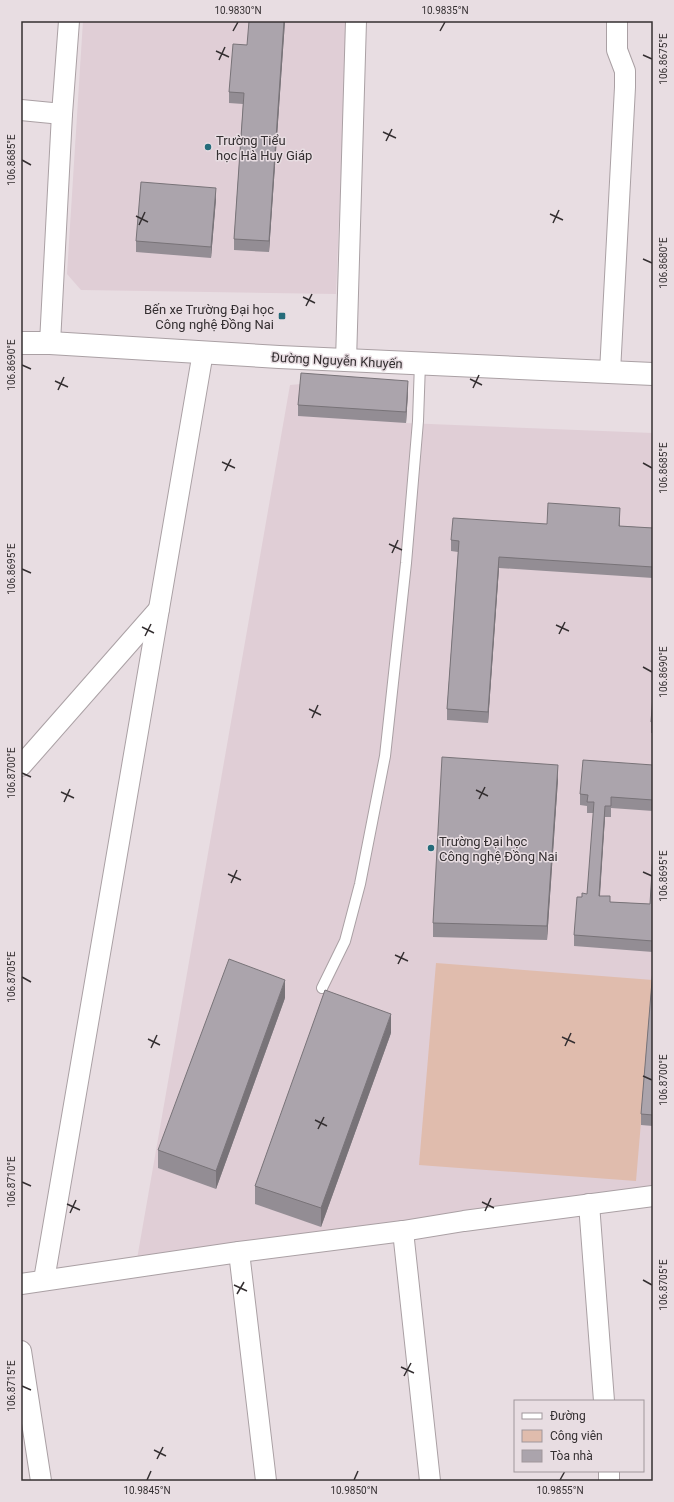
<svg xmlns="http://www.w3.org/2000/svg" width="674" height="1502" viewBox="0 0 674 1502" font-family="Roboto,sans-serif">
  <style>
    .built { fill: #e0ced6 }
    .green { fill: #e0bcad }
    .lines { fill: none; stroke-linecap: round; stroke-linejoin: round }
    .lane-casing { stroke: #aaa0a4; stroke-width: 12 }
    .street-casing { stroke: #aaa0a4; stroke-width: 22 }
    .secondary-casing { stroke: #aaa0a4; stroke-width: 24 }
    .lane { stroke: #fff; stroke-width: 10 }
    .street { stroke: #fff; stroke-width: 20 }
    .secondary { stroke: #fff; stroke-width: 22 }
    .wall { fill: #938d94 }
    .shaded-wall { fill: #787378 }
    .building { fill: #aba4ac; stroke: #787378 }
    .ticks { fill: none; stroke: #342f31; stroke-width: 1.5 }
    .poi-dot { fill: #256b7a; stroke: #e8dde2; stroke-width: 1.5 }
    .labels { text-anchor: middle; stroke-width: 3; stroke-linejoin: round; paint-order: stroke }
    .poi-label { font-size: 13px; fill: #342f31; stroke: #e8dde2; text-anchor: start }
    .street-label { font-size: 13px; fill: #342f31; stroke: #e8dde2 }
    .neatline { fill: none; stroke: #342f31; stroke-width: 1.5 }
    .ticks-label { font-size: 10px; text-anchor: middle; fill: #342f31 }
  </style>
  <rect width="100%" height="100%" fill="#e8dde2"/>
  <!-- built -->
  <g class="built">
    <path d="M83,21H347L336,294L81,290L67,274Z"/>
    <path d="M301,384L408,392L406,423L653,433V1188L137,1259L290,385Z"/>
  </g>
  <!-- green -->
  <path class="green" d="M436,963L653,980L636,1181L419,1165Z"/>
  <g class="lines">
    <defs>
      <path id="lane" d="M322,988L345,941L360,884L385,756L406,563L418,421L420,363"/>
      <g id="street">
        <path d="M21,110L62,114"/>
        <path d="M50,343L62,114L69,21"/>
        <path d="M346,361L356,21"/>
        <path d="M610,372L625,87V71L617,50V21"/>
        <path d="M21,766L159,609"/>
        <path d="M589,1204L604,1401"/>
        <path d="M403,1231L430,1481"/>
        <path d="M239,1252L266,1481"/>
        <path d="M44,1280L203,352"/>
        <path d="M21,1284L239,1252L403,1231L464,1221L653,1196"/>
        <path d="M21,1351L41,1481"/>
        <path d="M609,1471V1481"/>
      </g>
      <path id="secondary" d="M21,343H50L279,357L653,374"/>
    </defs>
    <!-- lane casing -->
    <use href="#lane" class="lane-casing"/>
    <!-- street casing -->
    <use href="#street" class="street-casing"/>
    <!-- secondary casing -->
    <use href="#secondary" class="secondary-casing"/>
    <!-- lane -->
    <use href="#lane" class="lane"/>
    <!-- street -->
    <use href="#street" class="street"/>
    <!-- secondary -->
    <use href="#secondary" class="secondary"/>
  </g>
  <!-- wall -->
  <g class="wall">
    <path d="M285,21L269,252L234,250V239L243,104L229,103V92L247,45Z"/>
    <path d="M216,199L211,258L136,252V241Z"/>
    <path d="M408,392L406,423L298,416V405Z"/>
    <path d="M620,519V526L653,528V578L499,568L488,723L447,720V709L458,552L451,551V540L547,524Z"/>
    <path d="M653,695V733H651V722Z"/>
    <path d="M653,765V811L611,808V817H605L600,896L610,902L650,904L653,854V952L574,946V935L582,897L587,894L594,813H587V806L580,805V794Z"/>
    <path d="M558,779L547,940L433,937V923Z"/>
    <path d="M653,969V1126L641,1125V1114Z"/>
    <path d="M285,998L216,1189L158,1168V1150Z"/>
    <path d="M391,1033L321,1227L255,1204V1186Z"/>
  </g>
  <!-- shaded-wall -->
  <g class="shaded-wall">
    <path d="M284,21H285L269,252V241Z"/>
    <path d="M216,188V199L211,258V247Z"/>
    <path d="M408,381V392L406,423V412Z"/>
    <path d="M499,557V568L488,723V712Z"/>
    <path d="M558,765V779L547,940V926Z"/>
    <path d="M605,806V817L599,907V896Z"/>
    <path d="M285,980V998L216,1189V1171Z"/>
    <path d="M391,1014V1033L321,1227V1208Z"/>
  </g>
  <!-- building -->
  <g class="building">
    <path d="M249,21H284L269,241L234,239L244,93L229,92L233,44L247,45Z"/>
    <path d="M141,182L216,188L211,247L136,241Z"/>
    <path d="M301,373L408,381L406,412L298,405Z"/>
    <path d="M548,503L620,508L619,526L653,528V567L499,557L488,712L447,709L459,541L451,540L453,518L547,524Z"/>
    <path d="M653,695V722H651Z"/>
    <path d="M442,757L558,765L547,926L433,923Z"/>
    <path d="M583,760L653,765V800L611,797V806H605L599,896H610V902L650,904L653,854V941L574,935L577,897H582V893L587,894L594,802H587L588,795L580,794Z"/>
    <path d="M229,959L285,980L216,1171L158,1150Z"/>
    <path d="M653,969V1115L641,1114Z"/>
    <path d="M325,990L391,1014L321,1208L255,1186Z"/>
  </g>
  <!-- ticks -->
  <path class="ticks" d="M233,31L238,22M440,31L445,22M216,51L229,57M643,55L652,59M219,60L225,47M383,132L396,138M386,141L392,129M22,160L31,165M550,214L563,220M136,216L148,222M553,223L559,210M139,225L145,212M643,259L652,263M303,297L315,303M306,306L312,294M22,365L31,369M470,379L482,385M55,381L68,387M473,388L479,375M58,390L64,377M222,462L235,468M643,463L652,468M225,471L231,459M389,544L402,550M392,553L398,540M22,569L31,573M556,625L569,631M142,627L154,633M559,634L565,622M145,636L151,624M643,667L652,672M309,709L321,715M312,718L318,705M22,773L31,777M476,790L488,796M61,792L74,798M479,799L485,787M64,802L70,789M643,872L652,876M228,874L241,880M231,883L237,870M395,955L408,961M398,964L404,952M22,977L31,982M562,1037L575,1043M148,1039L160,1045M565,1046L571,1033M151,1048L157,1035M643,1076L652,1080M315,1120L327,1126M318,1129L324,1117M22,1182L31,1186M482,1202L494,1208M67,1204L80,1210M485,1211L491,1198M70,1213L76,1200M643,1280L652,1285M234,1285L247,1291M237,1294L244,1282M401,1367L414,1373M404,1376L411,1363M22,1386L31,1390M154,1450L166,1456M157,1459L163,1447M147,1480L151,1471M354,1480L358,1471M560,1480L565,1471"/>
  <!-- markers -->
  <g class="poi-dot">
    <circle cx="208" cy="147" r="4"/>
    <rect x="278" y="312" width="8" height="8" rx="2"/>
    <circle cx="431" cy="848" r="4"/>
  </g>
  <g class="labels">
    <!-- poi labels -->
    <g class="poi-label">
      <text x="216" y="145">Trường Tiểu<tspan x="216" dy="15">học Hà Huy Giáp</tspan></text>
      <text x="274" y="314" text-anchor="end">Bến xe Trường Đại học<tspan x="274" dy="15">Công nghệ Đồng Nai</tspan></text>
      <text x="439" y="846">Trường Đại học<tspan x="439" dy="15">Công nghệ Đồng Nai</tspan></text>
    </g>
    <!-- street labels -->
    <g class="street-label">
      <text transform="translate(337 360) rotate(3)" y="5">Đường Nguyễn Khuyến</text>
    </g>
  </g>
  <!-- border -->
  <rect width="674" height="1502" fill="none" stroke="#e8dde2" stroke-width="44"/>
  <!-- legend -->
  <rect x="514" y="1400" width="130" height="72" fill="#e8dde2" stroke="#a0979b"/>
  <rect x="522" y="1413" width="20" height="6" fill="#ffffff" stroke="#a0979b"/>
  <text x="550" y="1420" font-size="12" fill="#342f31">Đường</text>
  <rect x="522" y="1430" width="20" height="12" fill="#e0bcad" stroke="#a0979b"/>
  <text x="550" y="1440" font-size="12" fill="#342f31">Công viên</text>
  <rect x="522" y="1450" width="20" height="12" fill="#aba4ac" stroke="#a0979b"/>
  <text x="550" y="1460" font-size="12" fill="#342f31">Tòa nhà</text>
  <rect x="22" y="22" width="630" height="1458" class="neatline"/>
  <g class="ticks-label">
    <text x="238" y="14">10.9830°N</text>
    <text x="445" y="14">10.9835°N</text>
    <text transform="translate(663 59) rotate(-90)" y="4">106.8675°E</text>
    <text transform="translate(11 160) rotate(-90)" y="4">106.8685°E</text>
    <text transform="translate(663 263) rotate(-90)" y="4">106.8680°E</text>
    <text transform="translate(11 365) rotate(-90)" y="4">106.8690°E</text>
    <text transform="translate(663 468) rotate(-90)" y="4">106.8685°E</text>
    <text transform="translate(11 569) rotate(-90)" y="4">106.8695°E</text>
    <text transform="translate(663 672) rotate(-90)" y="4">106.8690°E</text>
    <text transform="translate(11 773) rotate(-90)" y="4">106.8700°E</text>
    <text transform="translate(663 876) rotate(-90)" y="4">106.8695°E</text>
    <text transform="translate(11 977) rotate(-90)" y="4">106.8705°E</text>
    <text transform="translate(663 1080) rotate(-90)" y="4">106.8700°E</text>
    <text transform="translate(11 1182) rotate(-90)" y="4">106.8710°E</text>
    <text transform="translate(663 1285) rotate(-90)" y="4">106.8705°E</text>
    <text transform="translate(11 1386) rotate(-90)" y="4">106.8715°E</text>
    <text x="147" y="1494">10.9845°N</text>
    <text x="354" y="1494">10.9850°N</text>
    <text x="560" y="1494">10.9855°N</text>
  </g>
</svg>
